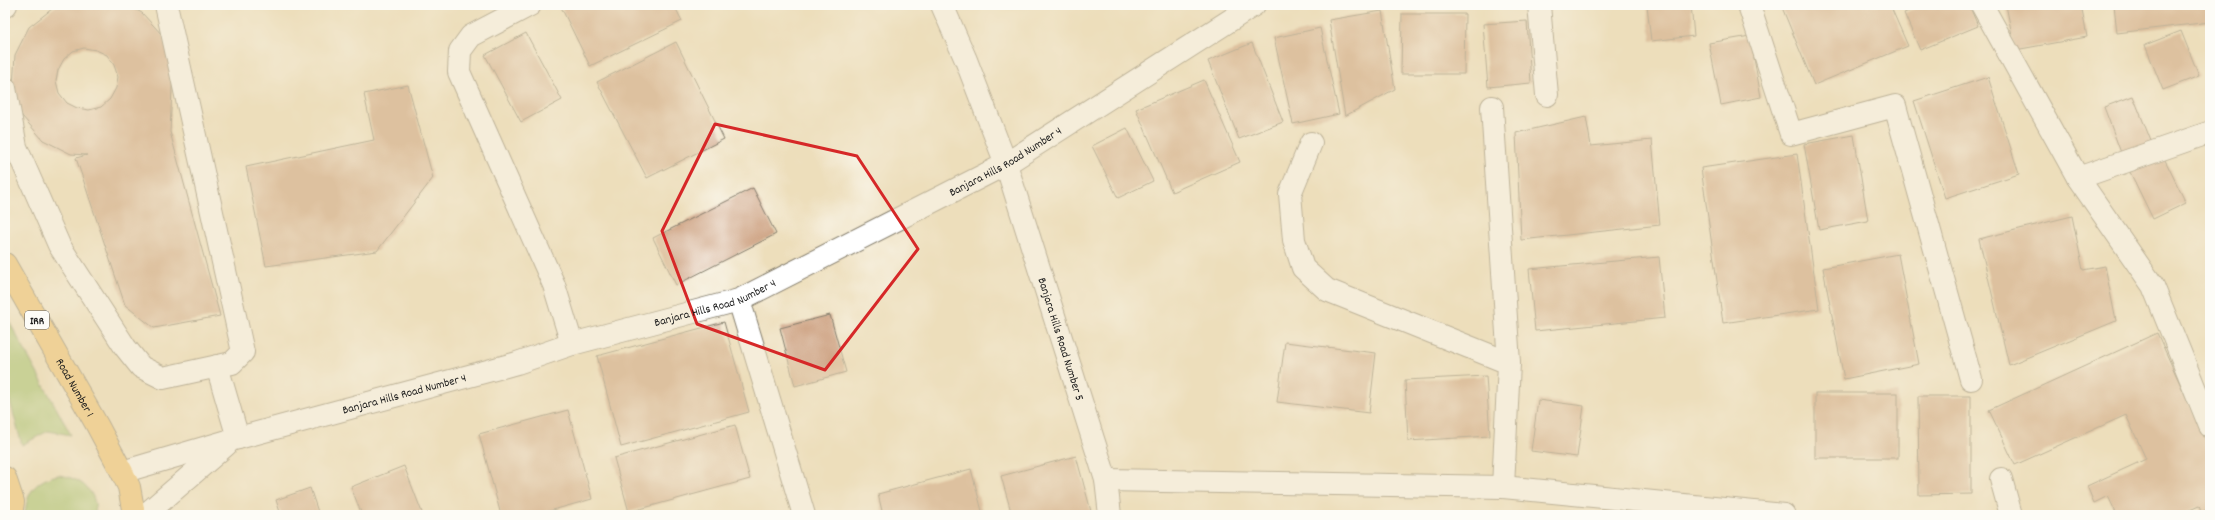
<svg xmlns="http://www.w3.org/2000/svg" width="2215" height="520" viewBox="0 0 2215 520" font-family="Dekko,sans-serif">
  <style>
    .green { fill: #9dc069; stroke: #5c6e42 }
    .building { fill: #cb9d7b; fill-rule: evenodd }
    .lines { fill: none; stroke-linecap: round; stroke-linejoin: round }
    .minor-casing { stroke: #847d6c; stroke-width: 24 }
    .major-casing { stroke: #847d6c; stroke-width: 24 }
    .minor { stroke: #fff; stroke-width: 22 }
    .major { stroke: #f2c26a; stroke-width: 22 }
    .marked { fill: none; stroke: #d62828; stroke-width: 3; stroke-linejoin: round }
    .labels { text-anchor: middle; stroke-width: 3; stroke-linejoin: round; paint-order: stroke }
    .shield { fill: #fdfcf7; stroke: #605f5e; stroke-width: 1 }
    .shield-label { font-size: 11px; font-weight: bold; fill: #1c1c1c }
    .street-label { font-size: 12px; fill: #1c1c1c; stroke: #fdfcf7 }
  </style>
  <rect width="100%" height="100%" fill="#fdfcf7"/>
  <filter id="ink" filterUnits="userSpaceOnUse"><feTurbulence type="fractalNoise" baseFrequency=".025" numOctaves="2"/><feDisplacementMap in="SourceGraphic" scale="8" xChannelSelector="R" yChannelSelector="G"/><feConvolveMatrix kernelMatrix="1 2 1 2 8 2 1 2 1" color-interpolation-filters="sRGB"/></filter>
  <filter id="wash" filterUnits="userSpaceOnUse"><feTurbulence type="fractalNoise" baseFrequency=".012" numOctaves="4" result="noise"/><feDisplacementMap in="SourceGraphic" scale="16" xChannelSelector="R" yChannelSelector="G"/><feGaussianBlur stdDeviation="0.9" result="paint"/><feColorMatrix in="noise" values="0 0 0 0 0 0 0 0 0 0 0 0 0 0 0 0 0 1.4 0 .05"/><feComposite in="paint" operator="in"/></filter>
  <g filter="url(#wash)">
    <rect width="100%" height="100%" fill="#eddebb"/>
    <!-- green -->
    <g class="green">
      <path d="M5,314L71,435L48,431L22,445L5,383Z"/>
      <path d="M58,475C79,477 99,491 95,515H25C26,492 36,480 58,475Z"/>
    </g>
    <g id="blocks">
      <!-- building -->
      <g class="building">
        <path d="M57,5H127L142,13L163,36L173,66L170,132L220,316L154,328L125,305L76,158L87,155L71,154L43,140L22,116L13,86L15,55L29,27ZM84,48L96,50L107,55L114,65L118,77L116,88L110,99L101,107L89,110L77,108L67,103L59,93L56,81L58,70L64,59L73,51Z"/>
        <path d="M560,5H674L682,21L590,66Z"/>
        <path d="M1647,5H1691L1694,36L1651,41Z"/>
        <path d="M1781,5H1890L1908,46L1814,85Z"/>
        <path d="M1923,5H1969L1978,26L1920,50L1904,13Z"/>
        <path d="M2006,5H2081L2087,37L2015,50Z"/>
        <path d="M2114,5H2210V22L2117,33Z"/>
        <path d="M1382,11L1395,89L1345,116L1329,20Z"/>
        <path d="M1402,14H1465L1464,74H1401Z"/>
        <path d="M1527,21L1531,83L1488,87L1483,24Z"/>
        <path d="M1320,28L1339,114L1293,124L1274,38Z"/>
        <path d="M2181,31L2199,76L2163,90L2145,45Z"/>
        <path d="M526,33L562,100L521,122L485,55Z"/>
        <path d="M1750,36L1761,97L1721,105L1709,43Z"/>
        <path d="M676,42L724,139L647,178L597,82Z"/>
        <path d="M1252,43L1283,122L1239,139L1208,61Z"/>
        <path d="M1988,77L2019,174L1945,198L1914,101Z"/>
        <path d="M1204,80L1240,162L1172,192L1136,109Z"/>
        <path d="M408,85L433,178L377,251L266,266L246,167L374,140L364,94Z"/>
        <path d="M2133,96L2153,146L2123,158L2104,107Z"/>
        <path d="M1586,117L1591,146L1652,140L1660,225L1521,240L1516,133Z"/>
        <path d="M1127,128L1153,181L1118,198L1092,146Z"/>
        <path d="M1854,135L1868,221L1819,230L1804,144Z"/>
        <path d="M1797,154L1819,309L1723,323L1701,168Z"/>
        <path d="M2163,156L2186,203L2153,219L2130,172Z"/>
        <path d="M753,188L776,234L676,285L653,238Z"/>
        <path d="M2072,216L2083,270L2105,266L2116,321L2009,365L1979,239Z"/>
        <path d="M1898,254L1919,364L1844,379L1823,268Z"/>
        <path d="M1659,257L1665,318L1535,331L1529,269Z"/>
        <path d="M830,315L846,372L795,386L780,328Z"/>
        <path d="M724,322L749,412L621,447L597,356Z"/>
        <path d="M2157,333L2210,450V508L2201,512L2199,506L2178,515H2117L2108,496L2094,503L2087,486L2146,459L2126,415L2015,465L1989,410Z"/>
        <path d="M1285,342L1376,353L1369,413L1277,402Z"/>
        <path d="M1486,376L1490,436L1408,441L1405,380Z"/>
        <rect x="1815" y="393" width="83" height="65"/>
        <path d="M1918,396H1971V494L1919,495Z"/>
        <path d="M1538,400L1584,406L1577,457L1531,451Z"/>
        <path d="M568,410L592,499L535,515H501L479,434Z"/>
        <path d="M735,425L750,479L629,512L614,458Z"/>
        <path d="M1076,456L1092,515H1012L1001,476Z"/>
        <path d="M404,466L423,515H362L351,487Z"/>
        <path d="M971,469L983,515H883L878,494Z"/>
        <path d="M310,488L319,515H281L276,500Z"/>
        <path d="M585,511L586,515H571Z"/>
        <path d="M1518,512L1537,514V515H1518Z"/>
      </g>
    </g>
  </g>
  <g filter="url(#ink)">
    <use href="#blocks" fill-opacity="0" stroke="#847d6c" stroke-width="1"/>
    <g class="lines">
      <defs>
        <g id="minor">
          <path d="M530,5L471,36L460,51L459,72L554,285L572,344"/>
          <path id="s1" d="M942,5L966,60L1006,164L1106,480L1110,515"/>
          <path d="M1539,5L1547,95"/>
          <path d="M1749,5L1791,134L1895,106L1971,379"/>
          <path d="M1982,5L2078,178L2208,133"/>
          <path d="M5,6L6,5"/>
          <path d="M5,88L16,147L59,245L125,347L141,367L163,378L232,363L243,352L166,5"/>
          <path d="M1492,107L1509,363"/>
          <path d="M1311,143L1290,194L1294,240L1303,268L1327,290L1509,363L1503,487"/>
          <path d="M2078,178L2153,286L2210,426"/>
          <path d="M739,300L804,515"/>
          <path d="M217,366L238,438"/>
          <path id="s2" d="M122,472L231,440L517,363L572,344L739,300L1006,164L1254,5"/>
          <path d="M2001,479L2011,515"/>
          <path d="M1106,480L1503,487L1784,515"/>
          <path d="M145,515L226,445"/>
        </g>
        <g id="major">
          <path id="s3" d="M5,264L97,425L122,472L129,487L133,509L132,515"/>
          <path d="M5,478L13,502L11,515"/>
        </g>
      </defs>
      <!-- minor casing -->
      <use href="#minor" class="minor-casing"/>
      <!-- major casing -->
      <use href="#major" class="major-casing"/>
      <!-- minor -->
      <use href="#minor" class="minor"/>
      <!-- major -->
      <use href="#major" class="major"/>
    </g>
  </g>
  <!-- marked area -->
  <path d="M0 0H2215V520H0ZM715,124L857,156L918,249L825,370L697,324L662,231Z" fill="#eddebb" fill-opacity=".55" fill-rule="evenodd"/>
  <path class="marked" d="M715,124L857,156L918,249L825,370L697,324L662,231Z"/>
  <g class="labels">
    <!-- shield labels -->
    <rect class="shield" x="25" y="311" width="24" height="18" rx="3"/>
    <g class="shield-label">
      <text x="37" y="324">IRR</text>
    </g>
    <!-- street labels -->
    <g class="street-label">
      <text dy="4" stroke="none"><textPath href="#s2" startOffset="941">Banjara Hills Road Number 4</textPath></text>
      <text dy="4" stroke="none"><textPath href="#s2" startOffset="617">Banjara Hills Road Number 4</textPath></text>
      <text dy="4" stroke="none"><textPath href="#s1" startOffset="355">Banjara Hills Road Number 5</textPath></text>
      <text dy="4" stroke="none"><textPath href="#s3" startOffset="142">Road Number 1</textPath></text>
      <text dy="4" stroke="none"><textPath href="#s2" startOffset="293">Banjara Hills Road Number 4</textPath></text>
    </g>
  </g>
  <!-- margin -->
  <rect width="2215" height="520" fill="none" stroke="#fdfcf7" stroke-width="20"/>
</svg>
